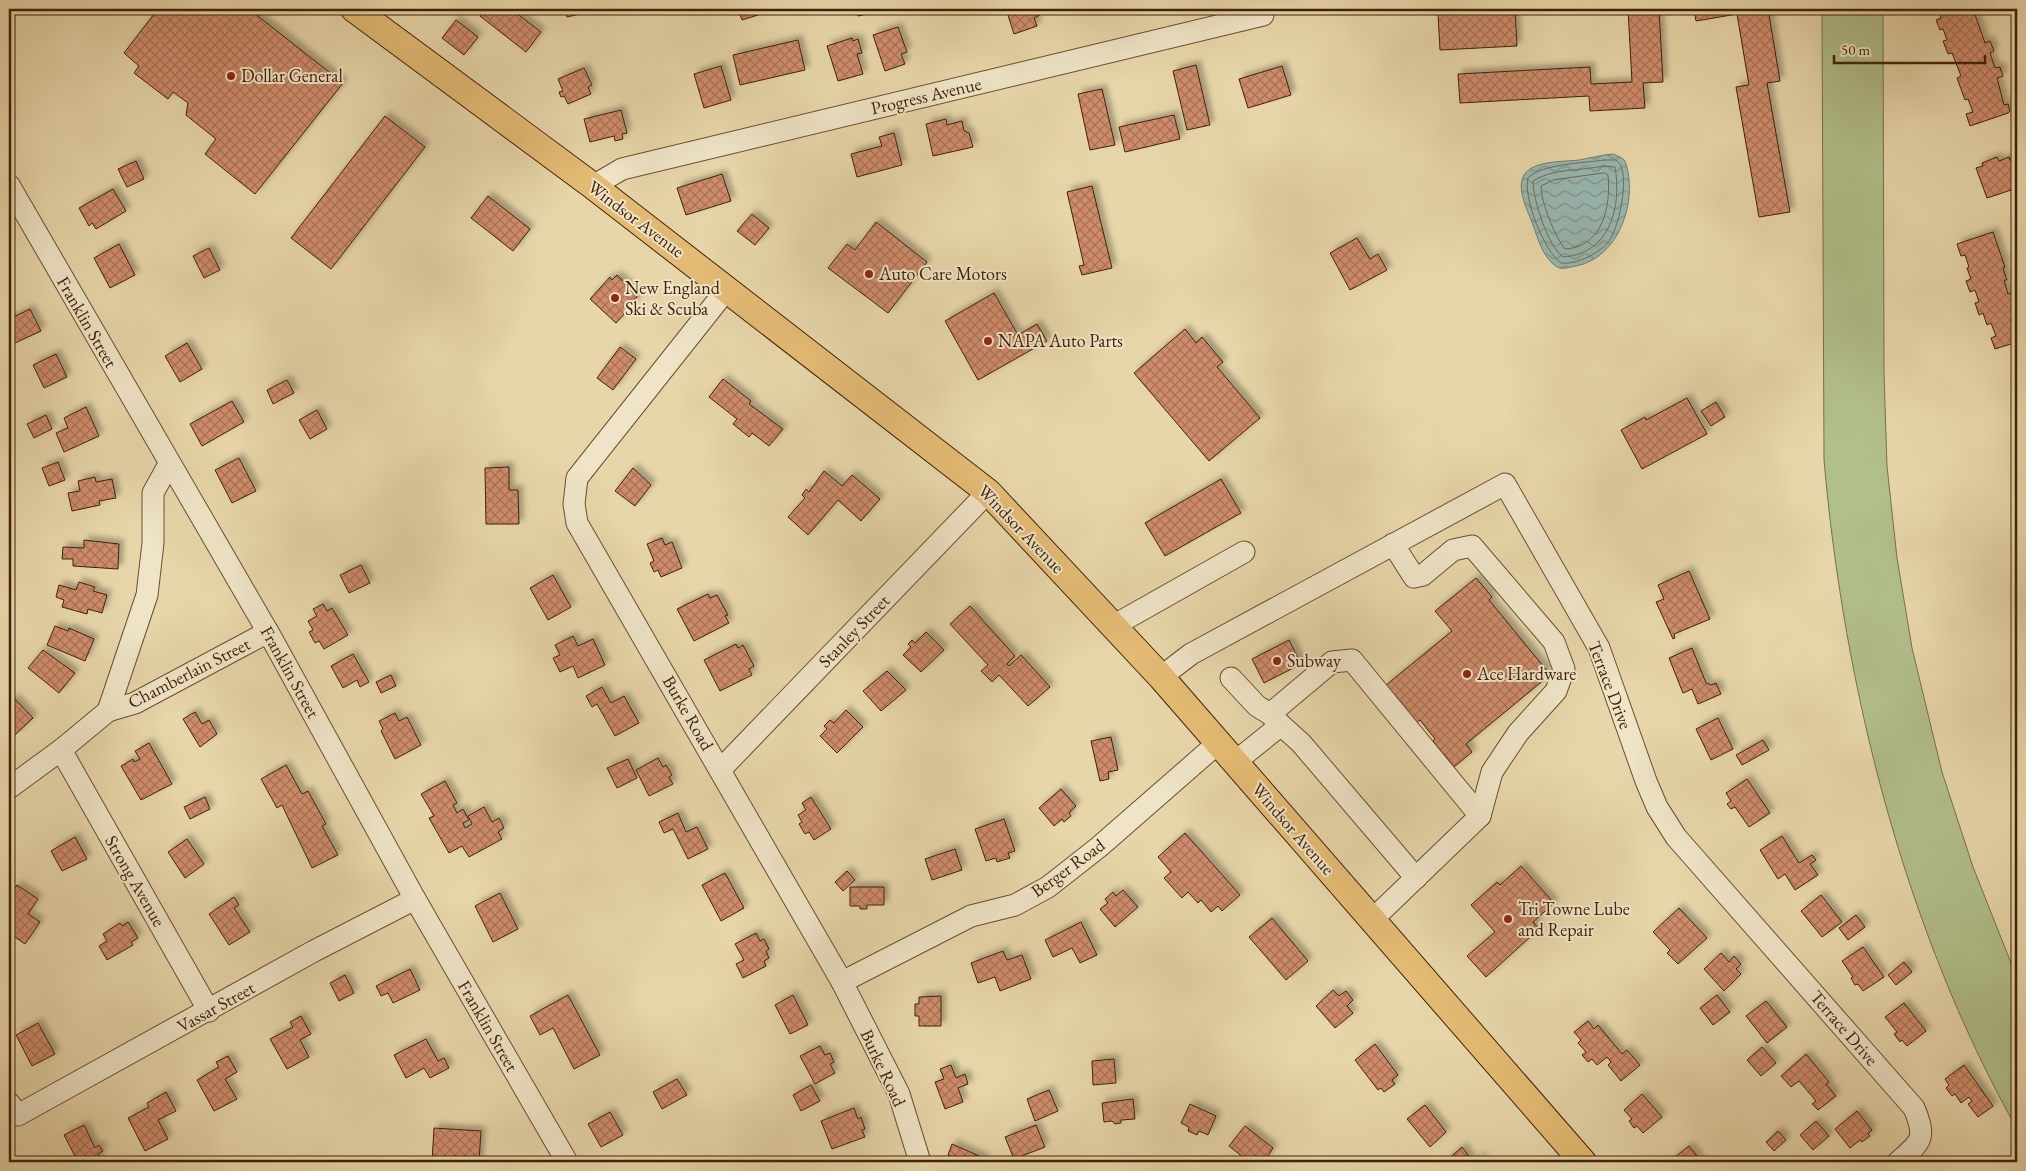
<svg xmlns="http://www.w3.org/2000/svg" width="2026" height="1171" viewBox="0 0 2026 1171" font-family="'EB Garamond',serif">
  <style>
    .green { fill: #b1bf8c; stroke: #78704a }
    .water { fill: url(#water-waves); stroke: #757b6d }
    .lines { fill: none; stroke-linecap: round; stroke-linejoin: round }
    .shore { stroke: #6c6c5c; stroke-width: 1 }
    .building { fill: url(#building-cross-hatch); stroke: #402108; filter: url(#shadow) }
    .minor-casing { stroke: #6a4e30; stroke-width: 23 }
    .major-casing { stroke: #402108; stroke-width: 28 }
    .minor { stroke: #efe4c7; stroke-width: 21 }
    .major { stroke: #e4bb74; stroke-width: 26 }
    .poi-dot { fill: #8f2418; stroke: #efe4c7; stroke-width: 2 }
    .labels { text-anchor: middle; stroke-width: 4; stroke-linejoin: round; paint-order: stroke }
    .poi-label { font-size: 18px; fill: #402108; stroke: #efe4c7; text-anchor: start }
    .street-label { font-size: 18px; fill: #402108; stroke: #efe4c7 }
  </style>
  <defs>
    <pattern id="water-waves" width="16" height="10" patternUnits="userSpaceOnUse" patternTransform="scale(1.25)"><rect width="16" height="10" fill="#98b7b0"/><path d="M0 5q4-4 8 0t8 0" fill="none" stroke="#7d948d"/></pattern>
    <pattern id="building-cross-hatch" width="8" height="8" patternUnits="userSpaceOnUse" patternTransform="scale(1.25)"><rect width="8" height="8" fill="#cf8c6c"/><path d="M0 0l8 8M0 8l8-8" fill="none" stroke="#a97257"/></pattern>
    <filter id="shadow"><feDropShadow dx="4.5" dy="-4.5" stdDeviation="2.5" flood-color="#0004"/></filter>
  </defs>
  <rect width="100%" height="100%" fill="#e7d6a9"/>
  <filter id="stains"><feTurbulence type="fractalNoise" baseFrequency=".004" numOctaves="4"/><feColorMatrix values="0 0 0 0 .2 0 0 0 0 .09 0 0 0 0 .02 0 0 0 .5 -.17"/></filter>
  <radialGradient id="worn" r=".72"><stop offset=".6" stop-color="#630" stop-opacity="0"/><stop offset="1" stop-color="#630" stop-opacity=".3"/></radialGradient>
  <!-- green -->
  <path class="green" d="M1822,9H1883L1884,374L1887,466L1897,558L1912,648L1942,772L1973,867L2017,978V1129C1904,928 1844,688 1824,460Z"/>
  <!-- water -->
  <path class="water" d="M1613,154L1622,158L1625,161C1639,200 1619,258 1576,266C1569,267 1563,270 1557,267C1543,258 1538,239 1533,225C1528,211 1517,191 1523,177C1530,160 1564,162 1579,160C1590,158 1601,155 1613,154Z"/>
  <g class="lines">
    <!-- shore -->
    <g class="shore">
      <path d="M1604,160H1616C1632,170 1619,224 1611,238C1603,252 1577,265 1561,263C1544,251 1523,198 1528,178C1541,164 1584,163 1604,160Z"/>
      <path d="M1604,166L1615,167C1622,207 1610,254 1563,257C1548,246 1533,200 1533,181C1553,168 1581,171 1604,166Z"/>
      <path d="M1605,173L1608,175C1611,206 1603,247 1565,249C1555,237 1541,202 1541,186L1553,180Z"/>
    </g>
  </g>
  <!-- building -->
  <g class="building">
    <path d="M158,9H249L343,83L255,194L205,154L216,139L186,115L188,103L173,92L168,99L134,73L139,66L124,53Z"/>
    <path d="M486,9H511L541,32L526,52L480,16Z"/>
    <path d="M565,9H602L567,17Z"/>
    <path d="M738,9H756L758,15L742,20Z"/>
    <path d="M856,9H870L871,13L858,16Z"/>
    <path d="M1006,9H1038L1040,15L1034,18L1037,26L1014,34Z"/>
    <path d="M1515,9L1517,46L1440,50L1438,14Z"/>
    <path d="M1628,9H1659L1663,82L1643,83L1645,108L1590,111L1589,96L1460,103L1458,74L1590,67L1591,84L1632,82Z"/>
    <path d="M1694,9H1768L1780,81L1767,83L1790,212L1759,217L1736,87L1749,85L1737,14L1696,21Z"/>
    <path d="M1938,9H1973L1985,43L1990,41L1994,51L1990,53L1995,68L2000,67L2003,76L1997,78L2004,105L2008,104L2010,111L2008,113L1970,126L1966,114L1973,112L1968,99L1965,100L1957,78L1961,76L1952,53L1948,54L1943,41L1947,40L1943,29L1940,30L1936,20L1941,18Z"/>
    <path d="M456,20L478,37L464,55L442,38Z"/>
    <path d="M898,27L907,52L901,54L905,64L885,71L873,35Z"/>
    <path d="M852,38L853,41L858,39L862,53L857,54L863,74L838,81L827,46Z"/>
    <path d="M798,40L805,70L740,85L733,55Z"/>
    <path d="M1196,65L1210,125L1187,130L1173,71Z"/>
    <path d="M721,66L731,100L704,108L694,74Z"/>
    <path d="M1282,66L1291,95L1248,108L1239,79Z"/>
    <path d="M584,68L592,85L588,87L591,94L568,104L564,96L561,97L559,92L563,91L558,79Z"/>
    <path d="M1102,89L1115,145L1090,150L1078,94Z"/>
    <path d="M621,110L627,133L622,134L623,139L615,141L614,136L590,142L584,119Z"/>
    <path d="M1174,115L1180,139L1125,152L1119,127Z"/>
    <path d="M385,116L425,147L331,269L291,238Z"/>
    <path d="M946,119L947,125L962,121L964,131L969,133L973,147L933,156L926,124Z"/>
    <path d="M894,133L902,165L857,177L851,154L882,146L879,137Z"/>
    <path d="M1997,157L1999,161L2009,157L2010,160L2017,158V188L1987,198L1976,168L1983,166L1982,163Z"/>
    <path d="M136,161L144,179L127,187L118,169Z"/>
    <path d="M722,174L731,201L686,215L677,188Z"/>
    <path d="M1092,186L1112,268L1082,275L1079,266L1084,265L1067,192Z"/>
    <path d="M113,189L126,211L96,229L92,223L89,226L79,208Z"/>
    <path d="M488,196L530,229L513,251L471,218Z"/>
    <path d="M752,214L769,228L755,245L737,231Z"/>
    <path d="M876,222L927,262L888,313L828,268L847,244L855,250Z"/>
    <path d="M1993,232L2005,267L2003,268L2007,280H2004L2008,294L2012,292L2016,302L2017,301V342L1995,349L1991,338L1996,336L1991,323L1987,325L1983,313L1979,315L1975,303L1979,302L1975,290L1970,292L1966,281L1971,279L1967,268L1969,267L1965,255L1961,256L1957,244Z"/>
    <path d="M1357,238L1370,259L1378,254L1387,270L1350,290L1330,253Z"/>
    <path d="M119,244L135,275L110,288L94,258Z"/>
    <path d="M209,248L220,270L204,278L193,256Z"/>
    <path d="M617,275L638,295L634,300L636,301L616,323L590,299L610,277L612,280Z"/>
    <path d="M994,293L1018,335L1037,324L1047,341L978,380L945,321Z"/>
    <path d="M30,309L41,331L15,343L9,329V319Z"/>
    <path d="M1185,329L1196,343L1202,337L1223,362L1217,367L1260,418L1209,461L1134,373Z"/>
    <path d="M187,343L202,369L180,382L165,356Z"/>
    <path d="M620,347L636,359L613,390L597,378Z"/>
    <path d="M56,354L67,377L44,388L33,365Z"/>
    <path d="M723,379L751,401L749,404L783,429L769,446L752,433L749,437L733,424L737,419L709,397Z"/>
    <path d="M287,380L294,393L273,404L267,390Z"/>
    <path d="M1687,398L1707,434L1642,469L1621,430L1645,417L1646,420Z"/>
    <path d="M232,401L244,422L202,446L190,424Z"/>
    <path d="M1716,402L1725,417L1711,426L1701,411Z"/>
    <path d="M86,407L99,436L64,452L56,433L68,428L64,418Z"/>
    <path d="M317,410L327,429L310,439L299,420Z"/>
    <path d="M46,415L52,429L34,438L27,424Z"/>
    <path d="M239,458L256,491L232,503L215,470Z"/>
    <path d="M58,462L65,480L49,486L42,468Z"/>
    <path d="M509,467V490H518L519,524H486L485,468Z"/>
    <path d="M633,468L651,485L635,506L615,491Z"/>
    <path d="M824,471L842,486L852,475L880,499L861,521L838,500L808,535L788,517L805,498L802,495L806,489L809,492Z"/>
    <path d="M95,477L96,482L112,479L116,498L99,501L100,505L72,511L68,493L80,491L78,481Z"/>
    <path d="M1221,479L1241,513L1165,556L1145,523Z"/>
    <path d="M662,538L665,545L672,542L682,568L661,577L658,570L654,572L650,563L654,561L647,544Z"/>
    <path d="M84,540L119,544L118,569L73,566V559H62L63,547L84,548Z"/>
    <path d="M361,565L370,583L349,593L340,575Z"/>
    <path d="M1689,571L1710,619L1674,634L1675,638L1673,639L1656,602L1664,599L1658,585Z"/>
    <path d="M553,575L571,607L548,620L530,588Z"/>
    <path d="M1476,578L1492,597L1489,600L1548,672L1543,675L1545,679L1466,744L1472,752L1454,767L1433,741L1435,739L1420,720L1416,723L1385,686L1452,631L1435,611Z"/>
    <path d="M79,582L95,587L93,591L107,595L102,613L88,609L87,614L62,607L64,600L56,597L59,585L76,590Z"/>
    <path d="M708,594L710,598L717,595L728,615L725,616L729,623L694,641L677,609Z"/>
    <path d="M323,604L327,611L332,608L348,635L324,649L319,641L315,643L309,632L313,630L308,621L317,616L313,609Z"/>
    <path d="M970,606L1015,656L1007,664L1009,666L1021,655L1050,687L1028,706L999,675L992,682L981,671L988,665L950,624Z"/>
    <path d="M55,626L68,631L69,628L94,639L85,661L47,645Z"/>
    <path d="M926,632L944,650L921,672L903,655L911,647L908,644L912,640L915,643Z"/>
    <path d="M573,636L578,646L593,639L605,665L578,678L573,666L560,672L553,658L560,655L555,645Z"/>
    <path d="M1289,640L1301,664L1264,683L1252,659Z"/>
    <path d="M736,644L738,648L743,645L754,666L749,669L752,675L720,691L704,660Z"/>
    <path d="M1692,648L1706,683L1711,685L1716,683L1721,694L1698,704L1692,689L1683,693L1669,658Z"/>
    <path d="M43,650L75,673L59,693L28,668Z"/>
    <path d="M353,654L369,682L360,687L357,680L343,688L331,666Z"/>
    <path d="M887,671L906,690L881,711L863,691Z"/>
    <path d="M391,675L396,686L381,693L376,682Z"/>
    <path d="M602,687L611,703L624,696L639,723L615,736L597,704L592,707L586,696Z"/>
    <path d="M14,698L33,718L15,735L9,728V700L11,702Z"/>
    <path d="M846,710L863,727L837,753L820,736L827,729L824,726L830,720L834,723Z"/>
    <path d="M195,712L202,724L209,720L217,734L200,747L183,719Z"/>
    <path d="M395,713L399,721L407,717L421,745L395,759L381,731L383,729L379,721Z"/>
    <path d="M1718,718L1733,749L1711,760L1696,729Z"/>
    <path d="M1111,737L1118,770L1108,772L1109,779L1100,781L1091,741Z"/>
    <path d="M1763,740L1769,750L1742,765L1736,755Z"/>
    <path d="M149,743L172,784L141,800L121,766L133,759L134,762L140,759L135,751Z"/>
    <path d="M658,758L663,767L666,765L672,775L669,777L673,784L649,796L636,770Z"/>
    <path d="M628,759L637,778L617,788L607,768Z"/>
    <path d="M286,765L302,794L308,791L326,824L322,826L338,855L312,868L282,805L277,808L261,779Z"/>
    <path d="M1747,779L1770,813L1749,827L1735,807L1731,809L1727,804L1731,801L1726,793Z"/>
    <path d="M445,781L457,803L453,805L457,813L463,809L469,820L463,823L465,828L472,824L468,816L484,807L492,822L499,818L504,828L498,832L502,839L469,857L462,846L449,853L429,818L434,816L421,794Z"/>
    <path d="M1061,789L1076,806L1069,813L1071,816L1064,822L1062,819L1054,826L1039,808Z"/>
    <path d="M205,797L210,809L190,819L184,807Z"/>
    <path d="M811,797L831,829L814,840L809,832L805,834L799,824L802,822L798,815L806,810L802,803Z"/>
    <path d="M678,813L686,832L697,827L708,849L688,859L673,829L664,833L659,822Z"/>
    <path d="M1004,819L1015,851L1008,853L1010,858L997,862L996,858L986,861L975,829Z"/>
    <path d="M1185,833L1240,895L1222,911L1218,906L1211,912L1201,900L1198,903L1188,892L1182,898L1164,878L1171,872L1158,857Z"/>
    <path d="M1782,836L1799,863L1812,855L1816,860L1810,864L1818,875L1795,890L1785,874L1778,879L1760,850Z"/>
    <path d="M75,837L87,859L62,871L51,851Z"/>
    <path d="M187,839L204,864L185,878L168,852Z"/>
    <path d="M955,849L962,870L932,880L925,859Z"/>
    <path d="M1521,866L1554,903L1533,922L1539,929L1486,977L1467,956L1495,932L1471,905L1497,882L1500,885Z"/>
    <path d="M847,871L855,880L843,891L835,882Z"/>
    <path d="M725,873L744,908L721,921L702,885Z"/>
    <path d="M17,885L38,899L28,914L40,922L25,944L9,933V897Z"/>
    <path d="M850,887H884V905H867V909H860V906H850Z"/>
    <path d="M1123,890L1138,907L1115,927L1100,909L1108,903L1105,899L1113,892L1116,896Z"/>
    <path d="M500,893L518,929L493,942L475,906Z"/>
    <path d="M1821,895L1842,922L1822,937L1801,911Z"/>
    <path d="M234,897L239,905L234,908L250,932L229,945L209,914Z"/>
    <path d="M1679,908L1707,938L1678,964L1667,953L1670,950L1653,932Z"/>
    <path d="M1856,915L1865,927L1848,940L1839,928Z"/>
    <path d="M1272,918L1308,961L1286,980L1249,937Z"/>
    <path d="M128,922L138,938L131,942L133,945L107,960L99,946L107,941L103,934L120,923L122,926Z"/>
    <path d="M1081,922L1097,955L1080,963L1072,948L1053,957L1045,940Z"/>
    <path d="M756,933L760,941L764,939L769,949L766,951L769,958L764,961L766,966L743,978L736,964L744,960L735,944Z"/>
    <path d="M1863,947L1884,977L1863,991L1858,984L1855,985L1851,978L1853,977L1842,961Z"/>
    <path d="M1003,951L1007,960L1022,955L1031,979L1000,991L995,977L978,983L971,963Z"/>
    <path d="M1721,953L1729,962L1734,956L1741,964L1736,969L1741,974L1724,991L1704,969Z"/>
    <path d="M1904,962L1912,972L1896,985L1888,975Z"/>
    <path d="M410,969L420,990L393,1003L388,993L381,996L376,986Z"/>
    <path d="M345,975L354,993L339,1001L330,983Z"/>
    <path d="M1333,990L1339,996L1346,991L1353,1000L1347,1006L1353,1013L1335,1028L1316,1006Z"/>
    <path d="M568,995L600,1055L574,1069L553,1028L540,1035L530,1016Z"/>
    <path d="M793,995L808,1025L790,1034L775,1005Z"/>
    <path d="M1717,995L1730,1012L1713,1025L1700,1008Z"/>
    <path d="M941,996V1026H919V1016H915V1004H919V997Z"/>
    <path d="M1766,1001L1787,1027L1767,1043L1746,1016Z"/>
    <path d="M1904,1003L1926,1031L1907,1046L1902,1040L1900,1042L1894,1034L1897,1032L1885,1017Z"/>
    <path d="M301,1016L311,1034L300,1040L309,1057L287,1069L270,1039L293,1027L290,1022Z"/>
    <path d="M1588,1021L1594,1029L1598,1025L1622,1054L1627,1050L1640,1065L1621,1081L1608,1065L1611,1062L1607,1057L1597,1065L1592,1059L1588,1062L1582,1055L1586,1052L1578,1043L1581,1040L1574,1032Z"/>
    <path d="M38,1023L55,1054L32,1066L16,1035Z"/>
    <path d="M426,1039L438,1061L444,1058L449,1068L430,1078L424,1068L406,1078L394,1055Z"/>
    <path d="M1375,1044L1398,1075L1392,1080L1395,1084L1384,1092L1381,1088L1378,1090L1355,1060Z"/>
    <path d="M820,1046L825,1055L830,1053L834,1062L830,1064L835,1073L815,1084L800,1056Z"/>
    <path d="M1762,1047L1776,1063L1761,1076L1747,1060Z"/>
    <path d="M1806,1054L1829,1082L1826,1084L1836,1096L1818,1110L1812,1104L1816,1101L1799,1081L1791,1087L1781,1076Z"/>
    <path d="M228,1056L237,1072L225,1079L237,1099L214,1111L197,1080L219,1067L216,1062Z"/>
    <path d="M1114,1059L1116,1083L1093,1085L1092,1061Z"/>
    <path d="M951,1065L956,1078L965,1074L968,1084L958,1088L963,1102L945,1109L935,1082L944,1079L940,1069Z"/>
    <path d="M1964,1065L1993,1106L1978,1117L1968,1104L1972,1101L1969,1097L1961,1103L1955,1094L1952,1096L1946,1088L1949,1085L1945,1079Z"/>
    <path d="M677,1079L687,1095L662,1109L653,1092Z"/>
    <path d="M811,1085L820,1101L801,1111L793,1095Z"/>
    <path d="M1049,1090L1058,1111L1035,1121L1027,1099Z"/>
    <path d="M166,1092L176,1111L158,1120L168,1139L145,1151L128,1118L149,1107L147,1103Z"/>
    <path d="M1642,1094L1662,1117L1643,1133L1637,1126L1634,1128L1629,1121L1632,1119L1624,1110Z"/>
    <path d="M1133,1099L1135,1119L1121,1120V1123L1115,1124L1112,1121L1104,1122L1102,1103Z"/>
    <path d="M1190,1104L1216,1116L1208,1135L1199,1131L1197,1135L1188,1131L1189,1127L1181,1123Z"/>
    <path d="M1425,1105L1446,1132L1430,1147L1407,1119Z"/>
    <path d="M854,1108L858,1119L861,1117L865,1129L862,1130L865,1137L832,1149L821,1121Z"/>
    <path d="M1857,1111L1872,1130L1868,1134L1870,1136L1862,1142L1860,1140L1850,1148L1835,1129Z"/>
    <path d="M610,1112L623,1135L601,1147L588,1124Z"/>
    <path d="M1816,1121L1829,1136L1813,1150L1800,1135Z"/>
    <path d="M84,1125L95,1148L99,1145L103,1151L98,1154L101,1160L97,1162H78L64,1135Z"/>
    <path d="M1036,1125L1045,1147L1014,1159L1005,1137Z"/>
    <path d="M1245,1126L1273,1148L1264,1162H1249L1229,1146Z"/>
    <path d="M434,1128L481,1131L479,1162H432Z"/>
    <path d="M1778,1131L1786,1140L1774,1151L1766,1142Z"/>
    <path d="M952,1144L986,1159L984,1162H951L953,1157L948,1155Z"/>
    <path d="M1689,1146L1702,1162H1669Z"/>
    <path d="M1462,1147L1473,1162L1480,1157L1484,1162H1445Z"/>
  </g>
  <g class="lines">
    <defs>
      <g id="minor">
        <path d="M9,185L272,639L415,899L567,1162"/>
        <path d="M593,186L622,169L1263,15"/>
        <path d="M727,289L577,478L574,504L577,523L842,982L899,1094L920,1162"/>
        <path d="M1113,626L1244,552"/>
        <path d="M1161,677L1191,654L1505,484L1599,648L1646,781L1657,807L1676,837L1914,1108C1927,1139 1921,1142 1898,1162"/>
        <path d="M1231,678L1257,706L1270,714"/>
        <path d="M108,711L135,703L268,632"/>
        <path d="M1281,725L1270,714L1332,662L1352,660L1480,816"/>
        <path d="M61,750L209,1011"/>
        <path d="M1235,762L1281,725L1301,743L1416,878"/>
        <path d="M721,769L988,492"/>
        <path d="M9,788L61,750L108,711L147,595L153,543V493L169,464"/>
        <path d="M1372,920L1480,816L1492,772L1518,733L1556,691L1564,669L1554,642L1472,546L1453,550L1423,575L1414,577L1393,544"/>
        <path d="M842,982L971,916L1015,905L1048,887L1099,847L1218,743"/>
        <path d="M9,1103L18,1115L314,951L415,899"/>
      </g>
      <path id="major" d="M354,9L593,186L988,492L1161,677L1583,1162"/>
    </defs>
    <!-- minor casing -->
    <use href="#minor" class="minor-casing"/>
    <!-- major casing -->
    <use href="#major" class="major-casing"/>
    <!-- minor -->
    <use href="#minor" class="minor"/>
    <!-- major -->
    <use href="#major" class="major"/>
  </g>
  <!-- markers -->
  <g class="poi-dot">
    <circle cx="231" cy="76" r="5"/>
    <circle cx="869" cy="274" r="5"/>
    <circle cx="615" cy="298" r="5"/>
    <circle cx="988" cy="341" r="5"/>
    <circle cx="1277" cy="661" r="5"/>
    <circle cx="1467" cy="674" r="5"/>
    <circle cx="1508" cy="919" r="5"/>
  </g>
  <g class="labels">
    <!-- poi labels -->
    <g class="poi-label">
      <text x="241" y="82">Dollar General</text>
      <text x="879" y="280">Auto Care Motors</text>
      <text x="625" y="294">New England<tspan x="625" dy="21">Ski &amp; Scuba</tspan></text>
      <text x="998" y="347">NAPA Auto Parts</text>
      <text x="1287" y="667">Subway</text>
      <text x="1477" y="680">Ace Hardware</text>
      <text x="1518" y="915">Tri Towne Lube<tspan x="1518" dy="21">and Repair</tspan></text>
    </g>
    <!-- street labels -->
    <g class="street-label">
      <text transform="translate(926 96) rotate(-13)" y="6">Progress Avenue</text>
      <text transform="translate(636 219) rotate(37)" y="6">Windsor Avenue</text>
      <text transform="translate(87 322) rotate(60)" y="6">Franklin Street</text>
      <text transform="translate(1021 529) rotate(46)" y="6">Windsor Avenue</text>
      <text transform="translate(854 631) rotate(-46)" y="6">Stanley Street</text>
      <text transform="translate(290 672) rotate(61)" y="6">Franklin Street</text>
      <text transform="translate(189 673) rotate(-27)" y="6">Chamberlain Street</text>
      <text transform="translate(1610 685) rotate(69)" y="6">Terrace Drive</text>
      <text transform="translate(688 713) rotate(60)" y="6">Burke Road</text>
      <text transform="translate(1293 829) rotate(49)" y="6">Windsor Avenue</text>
      <text transform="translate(1068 868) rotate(-36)" y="6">Berger Road</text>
      <text transform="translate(135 881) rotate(60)" y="6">Strong Avenue</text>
      <text transform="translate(216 1007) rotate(-29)" y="6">Vassar Street</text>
      <text transform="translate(488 1026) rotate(60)" y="6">Franklin Street</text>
      <text transform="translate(1844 1028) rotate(49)" y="6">Terrace Drive</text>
      <text transform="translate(883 1068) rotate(65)" y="6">Burke Road</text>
    </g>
  </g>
  <!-- margin -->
  <rect width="2026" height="1171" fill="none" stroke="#e7d6a9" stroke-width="30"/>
  <rect x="10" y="10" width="2006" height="1151" fill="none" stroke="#402108" stroke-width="2.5"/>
  <rect x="15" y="15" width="1996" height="1141" fill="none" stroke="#402108"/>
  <!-- scale -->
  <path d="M1834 55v8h151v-8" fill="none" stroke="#402108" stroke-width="2.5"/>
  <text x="1841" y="55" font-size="15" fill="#402108" stroke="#efe4c7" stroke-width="4" paint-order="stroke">50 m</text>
  <rect width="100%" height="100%" filter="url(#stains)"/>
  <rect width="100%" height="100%" fill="url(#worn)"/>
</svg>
